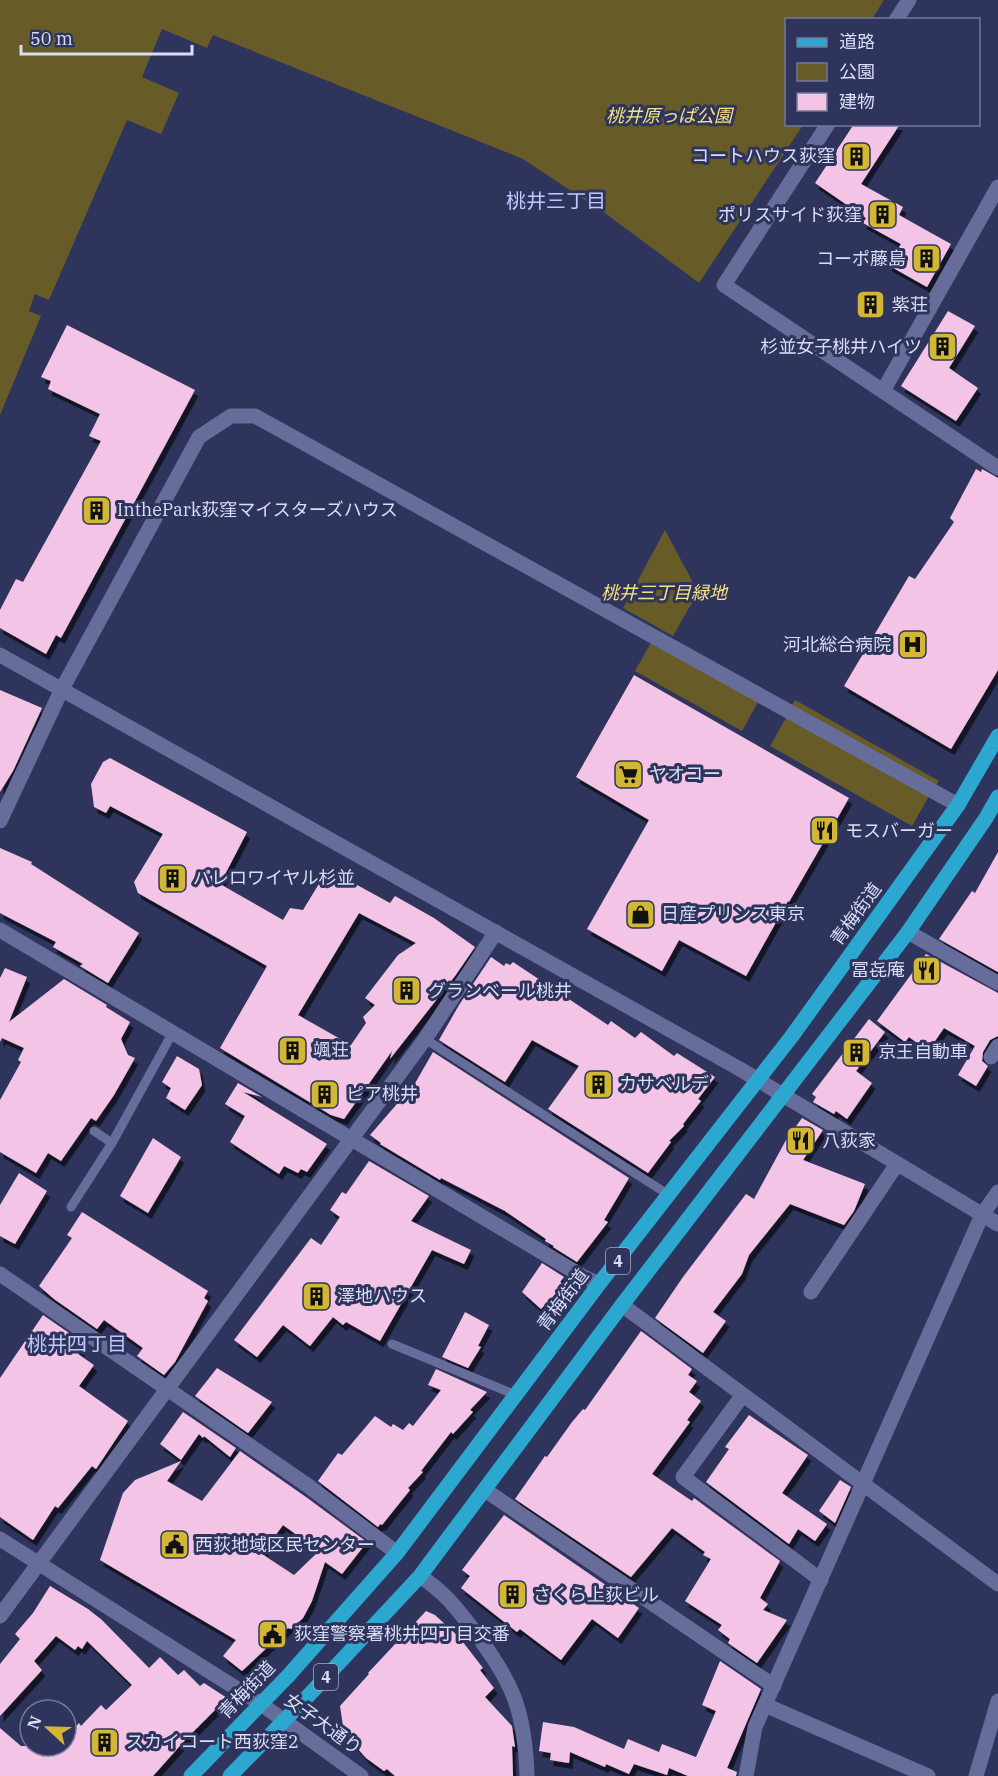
<svg xmlns="http://www.w3.org/2000/svg" width="998" height="1776" viewBox="0 0 998 1776" font-family="'IBM Plex Serif','Noto Sans JP',serif">
  <style>
    .green { fill: #675b28 }
    .building { fill: #f4c4e6; fill-rule: evenodd; filter: url(#shadow) }
    .lines { fill: none; stroke-linecap: round; stroke-linejoin: round }
    .service { stroke: #666d9a; stroke-width: 9 }
    .minor { stroke: #666d9a; stroke-width: 15 }
    .tertiary { stroke: #666d9a; stroke-width: 15 }
    .secondary { stroke: #666d9a; stroke-width: 15 }
    .primary { stroke: #2ca7cf; stroke-width: 15 }
    .labels { text-anchor: middle; stroke-width: 6; stroke-linejoin: round; paint-order: stroke }
    .shield { fill: #2f345c; stroke: #a6abc8; stroke-width: 1.5 }
    .shield-label { font-size: 16px; font-weight: bold; fill: #d9def7 }
    .park-label { font-size: 18px; font-style: italic; fill: #f7e180; stroke: #2f345c }
    .poi-label { font-size: 18px; fill: #d9def7; stroke: #2f345c; text-anchor: start }
    .street-label { font-size: 18px; fill: #d9def7; stroke: #2f345c }
    .neighbourhood-label { font-size: 20px; fill: #bfc8fa; stroke: #2f345c }
  </style>
  <defs>
    <filter id="shadow"><feDropShadow dx="3.5" dy="6" stdDeviation="0" flood-color="#0009"/></filter>
  </defs>
  <rect width="100%" height="100%" fill="#2f345c"/>
  <!-- green -->
  <g class="green">
    <path d="M0,0H884L872,19L786,20V124L803,125L699,283L609,216L523,159L213,35L207,48L162,29L142,77L179,93L161,134L127,120L49,300L35,294L29,311L41,316L0,415Z"/>
    <path d="M665,530L698,592L673,636L623,608Z"/>
    <path d="M652,641L758,702L742,731L635,671Z"/>
    <path d="M795,700L939,781L935,787L791,707Z"/>
    <path d="M787,716L929,796L912,826L770,746Z"/>
  </g>
  <!-- building -->
  <g class="building">
    <path d="M854,124H900L861,184L903,207L899,215L951,244L927,287L888,265L901,244L863,223L866,218L815,183Z"/>
    <path d="M948,311L975,326L949,368L978,388L956,421L901,386Z"/>
    <path d="M67,325L195,390L61,638L56,635L46,654L0,628V610L16,579L23,582L101,441L89,436L100,414L48,389L51,381L41,377Z"/>
    <path d="M976,469L981,472L982,469L998,478V670L951,749L844,686L909,576L915,579L954,522L950,518Z"/>
    <path d="M634,675L849,798L789,902L788,901L746,976L679,940L662,971L587,929L649,820L576,777Z"/>
    <path d="M0,690L42,708L13,771L0,792Z"/>
    <path d="M110,758L247,832L220,884L283,920L290,908L303,910L328,869L390,903L395,896L434,918L475,947L455,976L390,1059L392,1051L344,1119L331,1115L220,1048L267,966L138,893L134,882L163,834L110,806L106,813L94,807L91,784L103,762ZM359,913L416,943L398,955L365,998L375,1005L363,1017L366,1023L351,1045L298,1015Z"/>
    <path d="M0,848L32,862L31,864L139,933L108,983L80,966L83,964L53,947L56,942L0,913Z"/>
    <path d="M998,852V972L939,939L972,891L975,893Z"/>
    <path d="M926,954L998,993V1036L990,1040L983,1052L982,1061L988,1066L976,1086L958,1075L975,1046L944,1028L928,1051L909,1037L905,1042L877,1021Z"/>
    <path d="M491,957L504,966L506,963L510,965L513,962L608,1025L611,1021L635,1038L641,1032L674,1056L677,1053L715,1077L698,1099L701,1101L683,1124L684,1126L669,1141L671,1142L648,1173L548,1109L579,1066L532,1040L505,1082L439,1040L459,1005Z"/>
    <path d="M5,968L27,977L9,1022L64,979L107,1005L106,1007L130,1022L121,1039L128,1055L135,1058L114,1095L96,1121L91,1118L61,1161L48,1153L36,1173L0,1152V1100L21,1062L18,1060L24,1048L2,1038L0,1042V978Z"/>
    <path d="M869,1019L885,1032L856,1071L872,1083L847,1119L836,1111L834,1114L813,1102L816,1097L812,1094Z"/>
    <path d="M433,1052L629,1178L604,1220L608,1222L577,1262L553,1247L554,1246L545,1241L546,1239L505,1211L441,1178L440,1180L380,1144L381,1143L370,1135L403,1097L406,1099Z"/>
    <path d="M177,1056L199,1069L202,1085L185,1110L166,1098L171,1088L162,1082Z"/>
    <path d="M238,1083L262,1097L243,1092L327,1144L307,1172L301,1169L298,1173L284,1166L279,1174L230,1142L245,1116L225,1104Z"/>
    <path d="M802,1118L823,1130L803,1160L865,1184L854,1211L844,1225L790,1204L749,1255L742,1274L713,1312L726,1321L703,1353L655,1318L683,1277L746,1194L754,1199L786,1140Z"/>
    <path d="M153,1138L181,1157L148,1213L120,1196Z"/>
    <path d="M369,1161L429,1196L411,1221L471,1250L464,1264L432,1250L380,1341L346,1322L343,1325L333,1317L310,1346L283,1325L257,1357L234,1340L311,1238L321,1245L340,1217L330,1210L342,1192L346,1194Z"/>
    <path d="M19,1173L47,1191L15,1244L0,1236V1205Z"/>
    <path d="M82,1212L208,1291L204,1298L208,1301L175,1362L164,1375L137,1356L143,1348L104,1320L97,1329L54,1299L39,1286L72,1238L67,1235Z"/>
    <path d="M542,1263L564,1277L560,1282L564,1285L541,1309L522,1292Z"/>
    <path d="M465,1312L489,1325L478,1346L481,1347L468,1368L442,1357Z"/>
    <path d="M43,1315L85,1344L78,1354L94,1365L79,1386L128,1421L96,1469L92,1466L58,1508L55,1506L33,1540L0,1517V1378Z"/>
    <path d="M641,1331L692,1369L688,1375L697,1381L689,1392L701,1401L687,1420L690,1422L652,1474L692,1501L694,1498L780,1561L760,1598L768,1604L763,1610L787,1620L757,1663L728,1643L730,1639L718,1630L722,1625L685,1601L711,1559L703,1555L705,1552L672,1528L631,1577L515,1499L545,1456L547,1457L572,1422L583,1409L585,1410Z"/>
    <path d="M217,1368L272,1402L248,1433L195,1396Z"/>
    <path d="M436,1369L487,1392L470,1410L473,1412L453,1434L451,1432L421,1471L423,1472L408,1488L410,1490L382,1525L380,1524L378,1527L318,1481L338,1453L342,1455L375,1416L391,1427L393,1424L403,1430L409,1423L413,1426L441,1390L428,1385Z"/>
    <path d="M183,1412L236,1448L230,1457L204,1436L203,1438L199,1434L181,1460L160,1444Z"/>
    <path d="M749,1415L808,1455L782,1493L827,1524L815,1541L798,1529L789,1544L706,1482L729,1449L725,1447Z"/>
    <path d="M240,1451L306,1497L367,1542L342,1574L325,1562L312,1601L303,1618L291,1629L288,1628L242,1671L223,1656L236,1640L100,1560L123,1493L135,1480L181,1461L167,1481L202,1501ZM283,1525L319,1551L294,1575L262,1554Z"/>
    <path d="M840,1480L851,1487L835,1523L819,1511Z"/>
    <path d="M504,1515L639,1608L618,1638L592,1619L561,1660L520,1629L517,1632L461,1588L470,1576L462,1570Z"/>
    <path d="M50,1586L88,1609L102,1620L149,1668L160,1657L178,1675L184,1670L200,1686L204,1683L227,1698L186,1739L153,1776H0V1728L21,1746H66V1738L79,1723L81,1726L101,1705L106,1710L132,1685L87,1641L82,1649L78,1646L75,1650L56,1636L34,1661L42,1670L0,1716V1664L20,1639L15,1634L33,1613Z"/>
    <path d="M426,1611L435,1615L459,1637L483,1668L480,1670L494,1688L485,1697L512,1726L515,1747L512,1746L513,1776H395L387,1769L384,1771L366,1758L344,1733L340,1706L369,1674L368,1673Z"/>
    <path d="M720,1661L761,1689L727,1768L737,1772L736,1776H688L669,1768L667,1775L634,1764L629,1774L606,1764L605,1767L570,1752L569,1763L550,1760L551,1753L539,1751L543,1722L574,1727L624,1749L628,1739L659,1752L662,1744L696,1757L716,1711L702,1705Z"/>
  </g>
  <g class="lines">
    <!-- service -->
    <g class="service">
      <path d="M425,1039L669,1195"/>
      <path d="M94,1131L112,1143"/>
      <path d="M71,1207L112,1143L173,1032"/>
      <path d="M392,1344L516,1395"/>
    </g>
    <!-- minor -->
    <g class="minor">
      <path d="M896,20L909,0"/>
      <path d="M828,124L724,285L998,468"/>
      <path d="M883,391L998,187"/>
      <path d="M0,655L738,1068L998,1224"/>
      <path d="M0,821L62,689"/>
      <path d="M0,930L582,1276L599,1284"/>
      <path d="M908,932L998,983"/>
      <path d="M991,1057L998,1046"/>
      <path d="M0,1274L307,1485L397,1553"/>
      <path d="M811,1292L897,1164"/>
      <path d="M622,1305L998,1584"/>
      <path d="M742,1396L683,1477L821,1580"/>
      <path d="M485,1490L774,1686"/>
      <path d="M0,1616L425,1039L496,932"/>
      <path d="M765,1705L928,1776"/>
      <path d="M746,1776L755,1727L982,1215L998,1192"/>
      <path d="M976,1776L998,1701"/>
    </g>
    <!-- tertiary -->
    <g class="tertiary">
      <path d="M62,689L199,437L231,416H255L958,805"/>
      <path d="M0,1539L261,1704"/>
      <path d="M420,1576C445,1593 454,1605 472,1628C512,1682 525,1708 527,1776"/>
    </g>
    <!-- secondary -->
    <path class="secondary" d="M261,1704L361,1776"/>
    <!-- primary -->
    <g class="primary">
      <path d="M191,1776L288,1676L397,1553L599,1284L792,1036L958,805L998,736"/>
      <path d="M230,1776L310,1694L420,1576L622,1305L908,932L986,818L998,797"/>
    </g>
  </g>
  <!-- icons -->
  <defs>
    <symbol id="building-square" viewBox="-11 -11 22 22"><rect x="-9" y="-9" width="18" height="18" rx="4" fill="#d2b736" stroke="#2f345c"/><path d="M-4-6H4V6H1V3H-1V6H-4ZM-2.5-4.3h1.7v1.8h-1.7ZM.8-4.3h1.7v1.8H.8ZM-2.5-1h1.7V.8h-1.7ZM.8-1h1.7V.8H.8Z" fill="#111"/></symbol>
    <symbol id="hospital-square" viewBox="-11 -11 22 22"><rect x="-9" y="-9" width="18" height="18" rx="4" fill="#d2b736" stroke="#2f345c"/><path d="M-5-5h3v3.5h4V-5h3V5h-3V1.5h-4V5h-3Z" fill="#111"/></symbol>
    <symbol id="supermarket-square" viewBox="-11 -11 22 22"><rect x="-9" y="-9" width="18" height="18" rx="4" fill="#d2b736" stroke="#2f345c"/><path d="M-6-5.5h2.5l.6 2H6L4.5 2H-2.5L-4.4-4H-6ZM-1.5 3.2a1.3 1.3 0 1 0 .1 0ZM3 3.2a1.3 1.3 0 1 0 .1 0Z" fill="#111"/></symbol>
    <symbol id="restaurant-square" viewBox="-11 -11 22 22"><rect x="-9" y="-9" width="18" height="18" rx="4" fill="#d2b736" stroke="#2f345c"/><path d="M-5-6h1v4h1v-4h1v4h1v-4h1v5L-1.5 .5V6h-2V.5L-5-1ZM5-6V6H3V1.5H1.5Q1.5-4 5-6Z" fill="#111"/></symbol>
    <symbol id="shop-square" viewBox="-11 -11 22 22"><rect x="-9" y="-9" width="18" height="18" rx="4" fill="#d2b736" stroke="#2f345c"/><path d="M-5-2.5h2.3a2.7 3.5 0 0 1 5.4 0H5L5.5 6h-11ZM-1.5-2.5h3a1.5 2.3 0 0 0-3 0Z" fill="#111"/></symbol>
    <symbol id="civic-square" viewBox="-11 -11 22 22"><rect x="-9" y="-9" width="18" height="18" rx="4" fill="#d2b736" stroke="#2f345c"/><path d="M-.6-6.5H3V-4.5H.6V-3L4-1V1h2V6H-6V1h2V-1L-.6-3ZM-1.2 2.5V6h2.4V2.5Z" fill="#111"/></symbol>
  </defs>
  <g fill-rule="evenodd">
    <use href="#building-square" x="840" y="140" width="33" height="33"/>
    <use href="#building-square" x="866" y="198" width="33" height="33"/>
    <use href="#building-square" x="910" y="242" width="33" height="33"/>
    <use href="#building-square" x="854" y="288" width="33" height="33"/>
    <use href="#building-square" x="926" y="330" width="33" height="33"/>
    <use href="#building-square" x="80" y="494" width="33" height="33"/>
    <use href="#hospital-square" x="896" y="628" width="33" height="33"/>
    <use href="#supermarket-square" x="612" y="758" width="33" height="33"/>
    <use href="#restaurant-square" x="808" y="814" width="33" height="33"/>
    <use href="#building-square" x="156" y="862" width="33" height="33"/>
    <use href="#shop-square" x="624" y="898" width="33" height="33"/>
    <use href="#restaurant-square" x="910" y="954" width="33" height="33"/>
    <use href="#building-square" x="390" y="974" width="33" height="33"/>
    <use href="#building-square" x="276" y="1034" width="33" height="33"/>
    <use href="#building-square" x="840" y="1036" width="33" height="33"/>
    <use href="#building-square" x="582" y="1068" width="33" height="33"/>
    <use href="#building-square" x="308" y="1078" width="33" height="33"/>
    <use href="#restaurant-square" x="784" y="1124" width="33" height="33"/>
    <use href="#building-square" x="300" y="1280" width="33" height="33"/>
    <use href="#civic-square" x="158" y="1528" width="33" height="33"/>
    <use href="#building-square" x="496" y="1578" width="33" height="33"/>
    <use href="#civic-square" x="256" y="1618" width="33" height="33"/>
    <use href="#building-square" x="88" y="1726" width="33" height="33"/>
  </g>
  <g class="labels">
    <!-- shield labels -->
    <g class="shield">
      <rect x="606" y="1248" width="24" height="26" rx="4.5"/>
      <rect x="314" y="1664" width="24" height="26" rx="4.5"/>
    </g>
    <g class="shield-label">
      <text x="618" y="1267">4</text>
      <text x="326" y="1683">4</text>
    </g>
    <!-- park labels -->
    <g class="park-label">
      <text x="669" y="122">桃井原っぱ公園</text>
      <text x="664" y="599">桃井三丁目緑地</text>
    </g>
    <!-- poi labels -->
    <g class="poi-label">
      <text x="835" y="162" text-anchor="end">コートハウス荻窪</text>
      <text x="862" y="221" text-anchor="end">ポリスサイド荻窪</text>
      <text x="906" y="265" text-anchor="end">コーポ藤島</text>
      <text x="892" y="311">紫荘</text>
      <text x="922" y="353" text-anchor="end">杉並女子桃井ハイツ</text>
      <text x="117" y="516">InthePark荻窪マイスターズハウス</text>
      <text x="891" y="651" text-anchor="end">河北総合病院</text>
      <text x="649" y="780">ヤオコー</text>
      <text x="845" y="837">モスバーガー</text>
      <text x="193" y="884">パレロワイヤル杉並</text>
      <text x="661" y="920">日産プリンス東京</text>
      <text x="905" y="976" text-anchor="end">冨㐂庵</text>
      <text x="428" y="997">グランベール桃井</text>
      <text x="313" y="1056">颯荘</text>
      <text x="878" y="1058">京王自動車</text>
      <text x="619" y="1090">カサベルデ</text>
      <text x="346" y="1100">ピア桃井</text>
      <text x="822" y="1147">八荻家</text>
      <text x="337" y="1302">澤地ハウス</text>
      <text x="195" y="1551">西荻地域区民センター</text>
      <text x="533" y="1601">さくら上荻ビル</text>
      <text x="294" y="1640">荻窪警察署桃井四丁目交番</text>
      <text x="126" y="1748">スカイコート西荻窪2</text>
    </g>
    <!-- street labels -->
    <g class="street-label">
      <text transform="translate(856 914) rotate(-54)" y="6">青梅街道</text>
      <text transform="translate(563 1300) rotate(-53)" y="6">青梅街道</text>
      <text transform="translate(247 1690) rotate(-46)" y="6">青梅街道</text>
      <text transform="translate(323 1724) rotate(36)" y="6">女子大通り</text>
    </g>
    <!-- neighbourhood labels -->
    <g class="neighbourhood-label">
      <text x="556" y="208">桃井三丁目</text>
      <text x="77" y="1351">桃井四丁目</text>
    </g>
  </g>
  <!-- legend -->
  <rect x="785" y="18" width="195" height="108" fill="#2f345c" stroke="#73789a" stroke-width="1.5"/>
  <rect x="797" y="38" width="30" height="9" fill="#2ca7cf" stroke="#73789a" stroke-width="1.5"/>
  <text x="839" y="48" font-size="18" fill="#d9def7">道路</text>
  <rect x="797" y="63" width="30" height="18" fill="#675b28" stroke="#73789a" stroke-width="1.5"/>
  <text x="839" y="78" font-size="18" fill="#d9def7">公園</text>
  <rect x="797" y="93" width="30" height="18" fill="#f4c4e6" stroke="#73789a" stroke-width="1.5"/>
  <text x="839" y="108" font-size="18" fill="#d9def7">建物</text>
  <!-- north arrow -->
  <g transform="translate(48 1728) rotate(292)"><circle r="28" fill="#2f345c" stroke="#73789a" stroke-width="1.5"/>
  <path d="M0-4.5L10 22L0 15L-10 22Z" fill="#d2b736"/>
  <text y="-9" font-size="16" font-weight="bold" text-anchor="middle" fill="#d9def7">N</text>
  </g>
  <!-- scale -->
  <path d="M21 45v9h171v-9" fill="none" stroke="#d9def7" stroke-width="3"/>
  <text x="30" y="45" font-size="18" fill="#d9def7" stroke="#2f345c" stroke-width="4.5" paint-order="stroke">50 m</text>
</svg>
